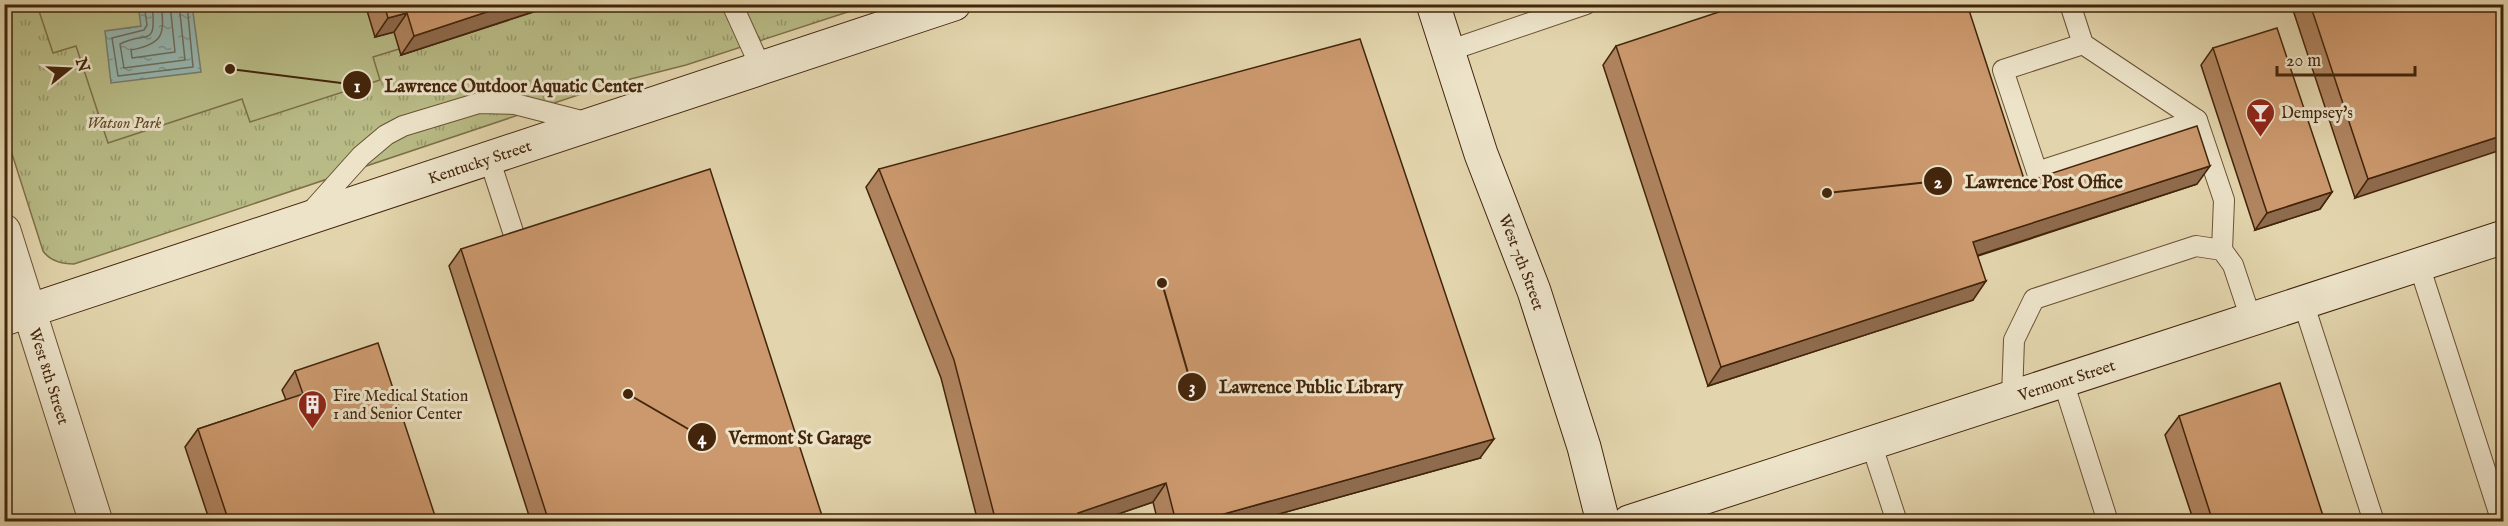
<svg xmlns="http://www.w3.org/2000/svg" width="2508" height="526" viewBox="0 0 2508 526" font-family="'IM FELL English',serif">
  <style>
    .grass { fill: url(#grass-tufts); stroke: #7e7048; stroke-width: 1.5 }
    .garden { fill: #b8bb86; stroke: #7e7048; stroke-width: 1.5 }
    .water { fill: url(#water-ripples); stroke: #757d6f; stroke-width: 1.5 }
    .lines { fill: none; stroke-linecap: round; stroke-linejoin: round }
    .shore { stroke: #6c6e5e; stroke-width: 1.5 }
    .lane-casing { stroke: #6b5133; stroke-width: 22 }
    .street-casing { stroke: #6b5133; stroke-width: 35 }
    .secondary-casing { stroke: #43250b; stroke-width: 35 }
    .lane { stroke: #ece3c9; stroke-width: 20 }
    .street { stroke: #ece3c9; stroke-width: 33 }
    .secondary { stroke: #ece3c9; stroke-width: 33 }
    .wall { fill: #af845f; stroke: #43250b; stroke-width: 1.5 }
    .shaded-wall { fill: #8f6b4d; stroke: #43250b; stroke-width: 1.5 }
    .building { fill: #cc996e; stroke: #43250b; stroke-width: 1.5 }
    .labels { text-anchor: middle; stroke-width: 6; stroke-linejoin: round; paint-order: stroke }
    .poi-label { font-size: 16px; fill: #43250b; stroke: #ece3c9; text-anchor: start }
    .park-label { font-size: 16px; font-style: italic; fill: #604a2a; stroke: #ece3c9 }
    .street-label { font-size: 16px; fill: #43250b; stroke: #ece3c9 }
    .leader { fill: none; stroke: #43250b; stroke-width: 2 }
    .callout-dot { fill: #43250b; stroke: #ece3c9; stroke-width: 2 }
    .mark-label { font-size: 18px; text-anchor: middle; font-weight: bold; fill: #fff }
    .callout-label { font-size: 18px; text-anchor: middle; font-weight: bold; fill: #43250b; stroke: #ece3c9; stroke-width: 6; stroke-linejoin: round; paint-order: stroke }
  </style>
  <defs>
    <pattern id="grass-tufts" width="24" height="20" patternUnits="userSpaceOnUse" patternTransform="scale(1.5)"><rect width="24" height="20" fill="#b8bb86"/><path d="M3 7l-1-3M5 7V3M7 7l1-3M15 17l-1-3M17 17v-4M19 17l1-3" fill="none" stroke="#97986c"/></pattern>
    <pattern id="water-ripples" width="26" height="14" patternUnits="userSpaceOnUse" patternTransform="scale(1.5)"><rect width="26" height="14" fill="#96b7b1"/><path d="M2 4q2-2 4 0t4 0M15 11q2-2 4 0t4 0" fill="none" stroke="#7c958e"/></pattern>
  </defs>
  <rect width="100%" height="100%" fill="#e2d4ac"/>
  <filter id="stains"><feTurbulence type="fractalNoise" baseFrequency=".00333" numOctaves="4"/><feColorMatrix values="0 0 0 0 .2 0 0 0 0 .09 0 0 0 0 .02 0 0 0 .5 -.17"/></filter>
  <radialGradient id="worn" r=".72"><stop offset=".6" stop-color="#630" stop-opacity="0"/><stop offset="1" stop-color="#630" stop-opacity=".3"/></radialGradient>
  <!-- grass -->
  <path class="grass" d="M4,5H869L686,65L611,84L74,264C61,264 50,261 43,251L5,132Z"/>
  <!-- garden -->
  <path class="garden" d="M37,5H556L401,55L399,49L373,57L380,80L250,122L242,99L108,143L76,46L53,53Z"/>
  <!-- water -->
  <path class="water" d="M138,5H192L201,72L111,83L105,31L141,26Z"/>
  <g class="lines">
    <!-- shore -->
    <g class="shore">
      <path d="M144,4L147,25L144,30L112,38L118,76L193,67L187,4"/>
      <path d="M152,4C157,50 147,30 120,44L124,68L185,60L179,4"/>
      <path d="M161,4C165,35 163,44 131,50L132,58L175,52L170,4"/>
    </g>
    <defs>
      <g id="lane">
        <path d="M732,4L761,68"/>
        <path d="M2070,4L2083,44L2197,120L2224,200L2222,250"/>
        <path d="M2083,44L2003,70L2037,172L2197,120"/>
        <path d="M1448,51L1586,4"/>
        <path d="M489,158L517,244"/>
        <path d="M309,214L361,156L386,135L403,126L479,103L515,104L589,123"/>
        <path d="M2419,265L2502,522"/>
        <path d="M2303,302L2374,522"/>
        <path d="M2063,381L2108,522"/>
        <path d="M2012,397L2014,340L2034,299L2196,246L2222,250L2233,265L2251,319"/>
        <path d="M1871,443L1897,522"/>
      </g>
      <g id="street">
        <path id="s1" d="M4,231L96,522"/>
      </g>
      <g id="secondary">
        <path id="s2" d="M1433,4L1481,154L1534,291L1584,447L1603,522"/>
        <path id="s3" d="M4,319L954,4"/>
        <path id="s4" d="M1629,522L2504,237"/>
      </g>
    </defs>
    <!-- lane casing -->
    <use href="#lane" class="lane-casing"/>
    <!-- street casing -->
    <use href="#street" class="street-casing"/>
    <!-- secondary casing -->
    <use href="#secondary" class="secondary-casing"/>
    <!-- lane -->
    <use href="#lane" class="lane"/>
    <!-- street -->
    <use href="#street" class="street"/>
    <!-- secondary -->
    <use href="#secondary" class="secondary"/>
  </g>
  <!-- wall -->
  <g class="wall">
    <path d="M365,4H557L401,55L394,32L375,37Z"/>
    <path d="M2291,4H2504L2355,198Z"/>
    <path d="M1616,46L2025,182L2197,184L1978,256L1973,300L1708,386L1603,65Z"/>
    <path d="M2213,48L2332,192L2320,209L2255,230L2201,65Z"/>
    <path d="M879,169L1480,458L1250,522H1158L1153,502L1095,522H978L941,378L866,187Z"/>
    <path d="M461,249L824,522H531L449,266Z"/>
    <path d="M295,371L437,522H210L185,447L198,429L286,400L282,390Z"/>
    <path d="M2179,416L2325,522H2194L2165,435Z"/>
  </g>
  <!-- shaded-wall -->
  <g class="shaded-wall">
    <path d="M511,4H557L401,55L414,36Z"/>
    <path d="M407,13L394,32L375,37L388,18Z"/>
    <path d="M2504,135V149L2355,198L2368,179Z"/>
    <path d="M2210,166L2197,184L1960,261L1973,242Z"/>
    <path d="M2332,192L2320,209L2255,230L2267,213Z"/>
    <path d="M1986,281L1973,300L1708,386L1721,367Z"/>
    <path d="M1494,439L1480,458L1250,522H1195Z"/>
    <path d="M1166,483L1153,502L1095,522H1072L1078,513Z"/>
  </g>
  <!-- building -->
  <g class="building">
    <path d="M384,4H511L414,36L407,13L388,18Z"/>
    <path d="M1743,4H1967L2025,182L2197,126L2210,166L1973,242L1986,281L1721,367L1616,46Z"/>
    <path d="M2310,4H2504V135L2368,179Z"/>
    <path d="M2277,28L2332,192L2267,213L2213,48Z"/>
    <path d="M1360,39L1494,439L1195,522H1176L1166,483L1078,513L1080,522H996L954,360L879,169Z"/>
    <path d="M710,169L824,522H549L461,249Z"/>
    <path d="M378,343L437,522H229L198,429L303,394L295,371Z"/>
    <path d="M2280,383L2325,522H2213L2179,416Z"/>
    <path d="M1883,515L1885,522H1862Z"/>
  </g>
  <!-- icons -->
  <defs>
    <symbol id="bar-pin" viewBox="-11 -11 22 30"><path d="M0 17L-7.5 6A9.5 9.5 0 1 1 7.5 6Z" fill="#8f2418" stroke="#ece3c9"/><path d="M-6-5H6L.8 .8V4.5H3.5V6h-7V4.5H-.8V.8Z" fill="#fff"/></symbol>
    <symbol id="building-pin" viewBox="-11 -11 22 30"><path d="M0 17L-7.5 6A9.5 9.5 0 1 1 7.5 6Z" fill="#8f2418" stroke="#ece3c9"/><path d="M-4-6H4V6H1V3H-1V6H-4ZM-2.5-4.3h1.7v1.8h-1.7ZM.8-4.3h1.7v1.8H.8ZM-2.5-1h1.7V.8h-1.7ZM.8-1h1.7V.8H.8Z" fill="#fff"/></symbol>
  </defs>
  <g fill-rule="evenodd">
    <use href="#bar-pin" x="2244" y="96" width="33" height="45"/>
    <use href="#building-pin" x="296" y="388" width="33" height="45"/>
  </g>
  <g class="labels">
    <!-- poi labels -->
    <g class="poi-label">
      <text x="2281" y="118">Dempsey's</text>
      <text x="333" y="401">Fire Medical Station<tspan x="333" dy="18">1 and Senior Center</tspan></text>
    </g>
    <!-- park labels -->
    <g class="park-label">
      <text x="124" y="128">Watson Park</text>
    </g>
    <!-- street labels -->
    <g class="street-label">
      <text dy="6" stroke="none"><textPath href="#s3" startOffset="501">Kentucky Street</textPath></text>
      <text dy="6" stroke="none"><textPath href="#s2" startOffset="273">West 7th Street</textPath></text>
      <text dy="6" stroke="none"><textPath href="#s1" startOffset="152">West 8th Street</textPath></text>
      <text dy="6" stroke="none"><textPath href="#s4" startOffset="460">Vermont Street</textPath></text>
    </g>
  </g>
  <!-- callouts -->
  <path class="leader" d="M230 69L357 85M1827 193L1938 181M1162 283L1192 387M628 394L702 437"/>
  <g class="callout-dot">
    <circle cx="230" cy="69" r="6"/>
    <circle cx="1827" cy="193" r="6"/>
    <circle cx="1162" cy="283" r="6"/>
    <circle cx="628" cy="394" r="6"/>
    <circle cx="357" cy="85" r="15"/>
    <circle cx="1938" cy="181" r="15"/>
    <circle cx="1192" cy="387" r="15"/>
    <circle cx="702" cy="437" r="15"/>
  </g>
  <g class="mark-label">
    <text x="357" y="92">1</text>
    <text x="1938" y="188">2</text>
    <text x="1192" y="393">3</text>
    <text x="702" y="444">4</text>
  </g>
  <g class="callout-label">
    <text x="514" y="92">Lawrence Outdoor Aquatic Center</text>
    <text x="2044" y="188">Lawrence Post Office</text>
    <text x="1311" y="393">Lawrence Public Library</text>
    <text x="800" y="444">Vermont St Garage</text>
  </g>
  <!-- margin -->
  <rect width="2508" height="526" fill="none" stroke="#e2d4ac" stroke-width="24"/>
  <rect x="6" y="6" width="2496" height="514" fill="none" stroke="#43250b" stroke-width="3"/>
  <rect x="12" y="12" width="2484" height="502" fill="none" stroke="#43250b" stroke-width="1.5"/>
  <!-- north arrow -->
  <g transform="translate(69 69) rotate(72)" stroke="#ece3c9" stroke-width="4.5" paint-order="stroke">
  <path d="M0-4.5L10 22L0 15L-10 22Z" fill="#43250b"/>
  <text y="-9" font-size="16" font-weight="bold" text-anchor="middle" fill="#43250b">N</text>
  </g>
  <!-- scale -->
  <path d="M2277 66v9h138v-9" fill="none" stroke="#43250b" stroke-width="3"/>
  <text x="2286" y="66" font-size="18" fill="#43250b" stroke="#ece3c9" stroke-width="4.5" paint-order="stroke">20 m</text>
  <rect width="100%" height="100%" filter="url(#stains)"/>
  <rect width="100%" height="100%" fill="url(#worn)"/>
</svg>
